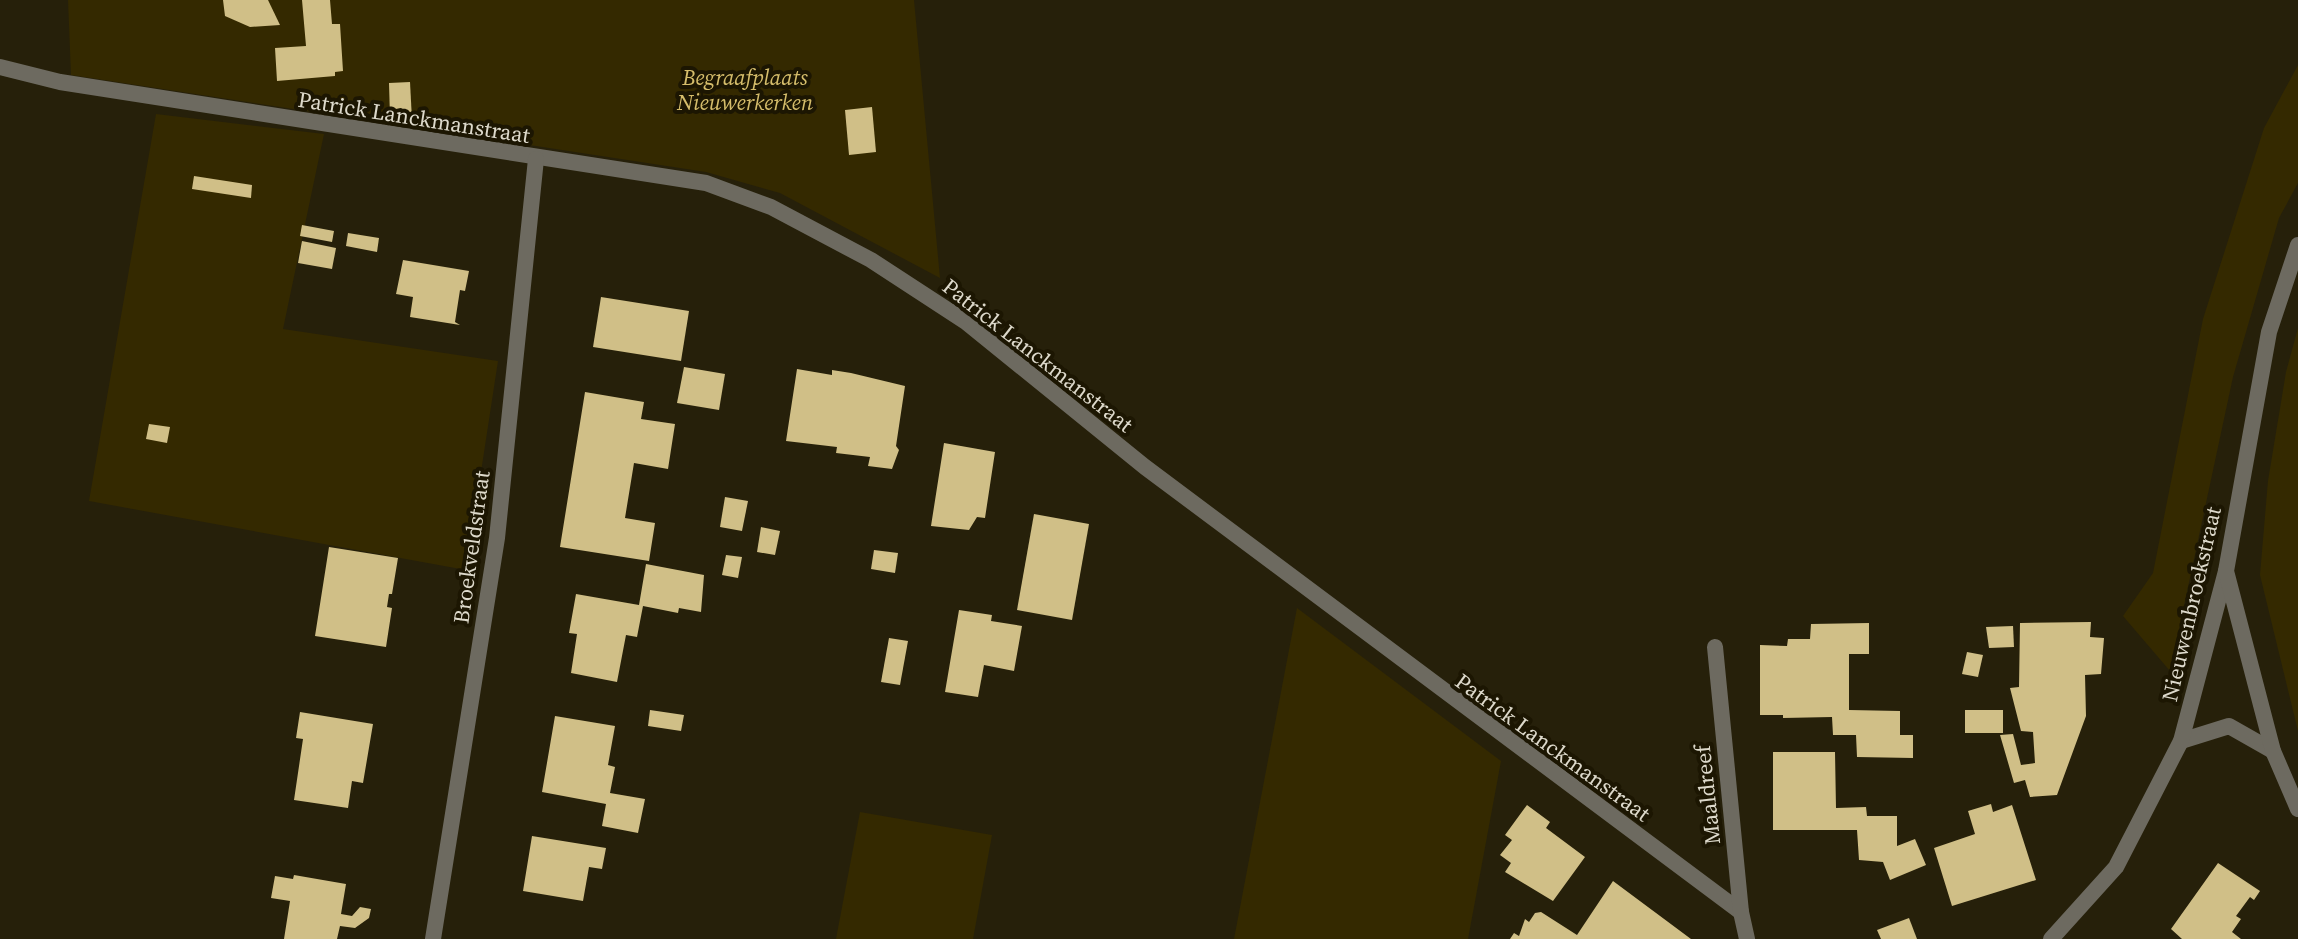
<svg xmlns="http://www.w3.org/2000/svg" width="2298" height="939" viewBox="0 0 2298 939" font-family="'Source Serif 4',serif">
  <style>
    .green { fill: #342900 }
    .building { fill: #d0bf87 }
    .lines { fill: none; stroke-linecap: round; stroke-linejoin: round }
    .minor { stroke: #6d6a60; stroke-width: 16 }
    .tertiary { stroke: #6d6a60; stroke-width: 16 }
    .labels { text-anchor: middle; stroke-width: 8; stroke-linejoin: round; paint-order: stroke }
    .park-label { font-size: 22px; font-style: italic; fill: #d5bd6b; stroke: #1c1602 }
    .street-label { font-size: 22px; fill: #ddd9cb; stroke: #1c1602 }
  </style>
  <rect width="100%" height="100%" fill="#26200a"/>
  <!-- green -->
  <g class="green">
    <path d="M68,0H914L940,278L780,193L706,172L71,75Z"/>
    <path d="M2298,65V183L2279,218L2233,377L2170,671L2123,616L2153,573L2203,319L2264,128Z"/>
    <path d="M156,114L324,134L283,329L498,361L466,570L89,501Z"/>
    <path d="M2298,328V731L2260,575L2268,481L2286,372Z"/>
    <path d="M1297,608L1501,761L1468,939H1234Z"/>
    <path d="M860,812L992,835L973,939H836Z"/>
  </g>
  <!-- building -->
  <g class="building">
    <path d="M223,0H268L280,25L250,27L225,16Z"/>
    <path d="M302,0H330L332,24H340L343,71L335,72V76L277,81L275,48L306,46Z"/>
    <path d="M410,82L412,120L390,117L389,83Z"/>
    <path d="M872,107L876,152L849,155L845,110Z"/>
    <path d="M194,176L252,185L251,198L192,189Z"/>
    <path d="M302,225L334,231L332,242L300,236Z"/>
    <path d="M348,233L379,238L377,252L346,246Z"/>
    <path d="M302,241L336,248L332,269L298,263Z"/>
    <path d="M403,260L469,271L465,291L460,290L455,322L460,325L410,317L413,297L396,294Z"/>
    <path d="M601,297L689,311L681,361L593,347Z"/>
    <path d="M684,367L725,374L719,410L677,403Z"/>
    <path d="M797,369L832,375V370L851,373L905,386L896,446L899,450L892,469L868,466L870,457L836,453L837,447L786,441Z"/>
    <path d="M585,392L644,402L641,419L675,424L668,469L634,463L625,518L655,523L649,561L560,547Z"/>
    <path d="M149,424L170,427L167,443L146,439Z"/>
    <path d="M944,443L995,452L985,518L977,517L969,530L931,526Z"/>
    <path d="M725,497L748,501L742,531L720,527Z"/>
    <path d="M1034,514L1089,524L1072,620L1017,610Z"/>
    <path d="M761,527L780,531L775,555L757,552Z"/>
    <path d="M329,547L398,558L392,594H389L387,607L392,608L386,647L315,636Z"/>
    <path d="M874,550L898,553L895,573L871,569Z"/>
    <path d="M726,555L742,557L738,578L722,575Z"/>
    <path d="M646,564L704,575L701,612L679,608L678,613L643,606L637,637L626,635L617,682L571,673L577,634L569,633L576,594L639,605Z"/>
    <path d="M959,610L992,615L991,621L1022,626L1014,671L984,665L978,697L945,692Z"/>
    <path d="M2091,622L2090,637L2104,638L2101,674L2085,675L2086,716L2057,795L2030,797L2025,780L2014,783L2000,735L2013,734L2021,765L2035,763L2033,732L2021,731L2010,688L2019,687L2020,623Z"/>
    <path d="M1869,623V654H1849V710L1900,711V735H1913V758L1857,757L1856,735H1833L1832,717L1783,718V715H1760V645L1787,646L1788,639H1810L1811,624Z"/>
    <path d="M2013,626L2014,647L1989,648L1986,627Z"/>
    <path d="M889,638L908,641L900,685L881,682Z"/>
    <path d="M1967,652L1983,655L1978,677L1962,674Z"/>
    <path d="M650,710L684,715L681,731L648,726Z"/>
    <rect x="1965" y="710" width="38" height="23"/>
    <path d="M300,712L373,724L363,783L352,781L348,808L294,800L303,739L296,738Z"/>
    <path d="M555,716L615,726L608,765L615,767L610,793L645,799L638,833L602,826L606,804L542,792Z"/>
    <path d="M1773,752H1835L1836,808L1866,807L1867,816H1897V846L1915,839L1926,865L1890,880L1883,862L1859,860L1857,830H1773Z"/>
    <path d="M1991,804L1993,812L2012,805L2036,880L1952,906L1934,848L1975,834L1968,811Z"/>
    <path d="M1527,805L1550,822L1546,828L1585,857L1553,901L1505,872L1511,863L1500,855L1512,840L1505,835Z"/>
    <path d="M532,836L606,848L602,869L589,867L583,901L523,891Z"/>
    <path d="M2218,863L2260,891L2254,900L2250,897L2236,916L2241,919L2232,932L2241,939H2182L2171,929Z"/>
    <path d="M294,875L346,884L341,914L352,916L360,907L371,909L369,918L355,928L340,926L337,939H284L290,901L271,898L275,876L293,879Z"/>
    <path d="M1613,881L1691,939H1510L1514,933L1519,936L1525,919L1529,922L1535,913L1541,912L1577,935Z"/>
    <path d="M1909,918L1917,939H1881L1877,930Z"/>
  </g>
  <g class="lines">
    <!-- minor -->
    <g class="minor">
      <path d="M0,67L60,82L706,183L771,207L871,260L966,322L1145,467L1741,912"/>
      <path d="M1715,647L1741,912L1747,939"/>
      <path d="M2181,741L2229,726L2273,751"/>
      <path d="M433,939L497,538L536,159"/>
      <path d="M2051,939L2116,867L2181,741L2226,571"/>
    </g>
    <!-- tertiary -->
    <path class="tertiary" d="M2298,245L2269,332L2226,571L2273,751L2298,809"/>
  </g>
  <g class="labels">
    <!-- park labels -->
    <g class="park-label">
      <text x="745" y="85">Begraafplaats<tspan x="745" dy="25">Nieuwerkerken</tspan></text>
    </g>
    <!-- street labels -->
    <g class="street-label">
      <text transform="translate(414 117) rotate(9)" y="8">Patrick Lanckmanstraat</text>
      <text transform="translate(1038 355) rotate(38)" y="8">Patrick Lanckmanstraat</text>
      <text transform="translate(471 547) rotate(-82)" y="8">Broekveldstraat</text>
      <text transform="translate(2191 604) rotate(-77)" y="8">Nieuwenbroekstraat</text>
      <text transform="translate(1553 747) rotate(36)" y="8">Patrick Lanckmanstraat</text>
      <text transform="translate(1707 795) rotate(-96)" y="8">Maaldreef</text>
    </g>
  </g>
</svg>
